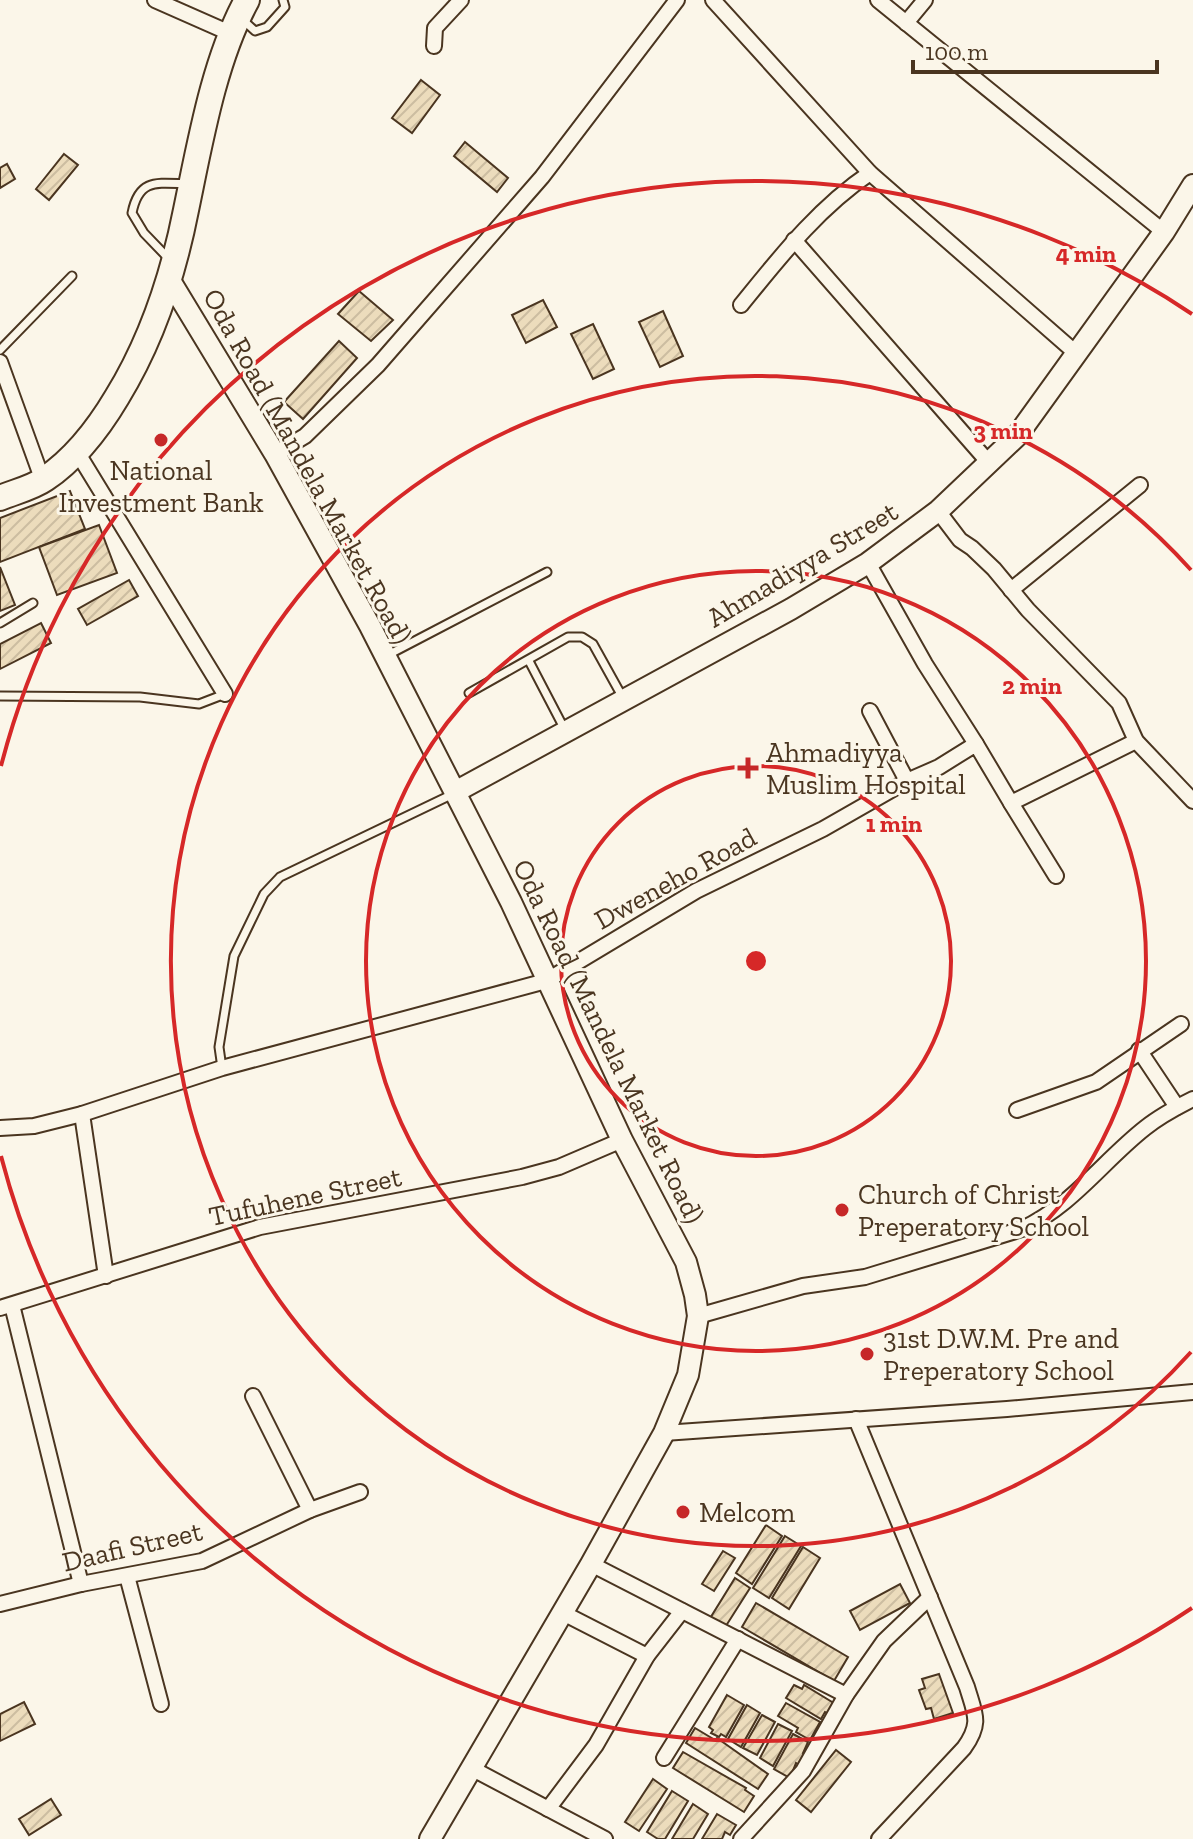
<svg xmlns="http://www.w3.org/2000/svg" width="1193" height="1839" viewBox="0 0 1193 1839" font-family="'Zilla Slab',serif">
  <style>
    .building { fill: url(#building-hatch); stroke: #4a3520; stroke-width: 2 }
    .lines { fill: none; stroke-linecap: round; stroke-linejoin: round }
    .lane-casing { stroke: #4a3520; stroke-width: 11 }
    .street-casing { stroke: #4a3520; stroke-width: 18 }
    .secondary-casing { stroke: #4a3520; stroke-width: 24 }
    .primary-casing { stroke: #4a3520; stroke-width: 28 }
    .lane { stroke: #fbf6e9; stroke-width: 7 }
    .street { stroke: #fbf6e9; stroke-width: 14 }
    .secondary { stroke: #fbf6e9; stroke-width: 20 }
    .primary { stroke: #fbf6e9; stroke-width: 24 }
    .ring { fill: none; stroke: #d62828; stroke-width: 4 }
    .poi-dot { fill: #c62828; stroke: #fbf6e9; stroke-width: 3 }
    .labels { text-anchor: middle; stroke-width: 6; stroke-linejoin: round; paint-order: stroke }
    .street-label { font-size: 28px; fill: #4a3520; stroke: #fbf6e9 }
    .poi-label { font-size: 28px; fill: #4a3520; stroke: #fbf6e9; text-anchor: start }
    .centre { fill: #d62828; stroke: #fbf6e9; stroke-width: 4 }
    .ring-label { font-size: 24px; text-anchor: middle; font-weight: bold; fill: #d62828; stroke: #fbf6e9; stroke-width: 6; stroke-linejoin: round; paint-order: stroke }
  </style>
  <defs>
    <pattern id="building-hatch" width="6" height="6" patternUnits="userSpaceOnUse" patternTransform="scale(2)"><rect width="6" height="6" fill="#ecdcbc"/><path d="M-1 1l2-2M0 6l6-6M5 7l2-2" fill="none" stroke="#ccbda1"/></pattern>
  </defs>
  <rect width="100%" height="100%" fill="#fbf6e9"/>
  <!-- building -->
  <g class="building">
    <path d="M421,80L440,95L412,133L392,118Z"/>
    <path d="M465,142L508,178L497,192L454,156Z"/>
    <path d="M64,154L78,165L49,200L36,189Z"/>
    <path d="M7,164L15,179L0,188V168Z"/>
    <path d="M359,291L393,320L371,341L338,314Z"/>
    <path d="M543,300L557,327L526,343L512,315Z"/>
    <path d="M663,311L683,356L660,367L639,322Z"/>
    <path d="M593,324L614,369L593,379L571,334Z"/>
    <path d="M339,341L357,358L303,419L284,402Z"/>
    <path d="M70,491L85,529L0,562V518Z"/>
    <path d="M99,525L117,573L57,595L39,547Z"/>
    <path d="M0,567L15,605L0,611Z"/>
    <path d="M129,580L138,596L87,625L78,609Z"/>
    <path d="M41,623L51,643L0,669V644Z"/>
    <path d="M766,1525L782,1536L752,1584L736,1573Z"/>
    <path d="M785,1536L801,1546L769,1598L753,1588Z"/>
    <path d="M803,1547L820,1558L789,1609L772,1598Z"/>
    <path d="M723,1551L735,1558L714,1591L702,1584Z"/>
    <path d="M735,1578L750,1588L724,1629L709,1620Z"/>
    <path d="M900,1584L910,1603L860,1630L850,1611Z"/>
    <path d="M756,1603L848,1657L834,1681L742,1627Z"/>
    <path d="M939,1674L953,1713L934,1719L931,1708L926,1709L919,1690L925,1688L922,1679Z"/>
    <path d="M794,1685L802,1689L804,1685L837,1705L831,1715L825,1712L821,1719L786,1698Z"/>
    <path d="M727,1695L744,1705L726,1737L721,1734L719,1737L711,1733L713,1730L709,1727Z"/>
    <path d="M24,1702L35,1724L0,1741V1714Z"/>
    <path d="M786,1703L820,1722L810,1740L796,1732L798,1728L778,1716Z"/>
    <path d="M747,1705L760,1713L741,1747L728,1739Z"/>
    <path d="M762,1715L775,1722L757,1755L743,1748Z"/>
    <path d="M778,1724L792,1731L773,1766L760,1758Z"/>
    <path d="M695,1728L715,1740L717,1738L768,1774L758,1789L686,1743Z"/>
    <path d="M793,1734L808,1742L803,1753L808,1756L802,1767L796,1763L790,1778L774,1769Z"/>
    <path d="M836,1750L851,1762L811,1812L796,1800Z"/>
    <path d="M683,1752L746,1788L745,1790L754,1796L744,1812L673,1768Z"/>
    <path d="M653,1779L667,1789L639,1831L625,1822Z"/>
    <path d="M672,1791L688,1801L665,1839H658L647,1832Z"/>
    <path d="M51,1799L61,1815L29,1835L19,1819Z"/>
    <path d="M693,1804L708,1814L693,1839H672Z"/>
    <path d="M717,1814L736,1825L730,1835L725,1832L722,1839H702Z"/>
  </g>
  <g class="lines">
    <defs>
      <g id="lane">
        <path d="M243,20L255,31L267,27L285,7L283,0"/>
        <path d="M170,260L144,233L132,213C139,178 157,183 188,184"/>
        <path d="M0,350L72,276"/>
        <path d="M0,623L33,603"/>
        <path d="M386,656L547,572"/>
        <path d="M529,661L565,730"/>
        <path d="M469,693L568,637H582L593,644L623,698"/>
        <path d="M0,696L140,697L199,704L225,694"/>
        <path d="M222,1068L219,1047L234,956L264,894L280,877L453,794"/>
      </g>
      <g id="street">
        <path d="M155,0L232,34"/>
        <path d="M713,0L870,173L1077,354"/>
        <path d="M878,0L1164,232"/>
        <path d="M906,23L925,0"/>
        <path d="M434,46L435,28L461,0"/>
        <path d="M794,240L990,464"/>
        <path d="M741,305C780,257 818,208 870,173"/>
        <path d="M0,362L43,481"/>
        <path d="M77,452L225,694"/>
        <path d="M275,454L305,436L378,365L542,177L677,0"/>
        <path d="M938,511L960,540L972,548L994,569L1028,610L1119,703L1136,741L1193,801"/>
        <path d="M868,563L925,664L976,744"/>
        <path d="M1011,590L1140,485"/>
        <path d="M870,711L907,781"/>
        <path d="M1011,803L1056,876"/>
        <path d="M1139,1050L1177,1107"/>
        <path d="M1017,1110L1096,1082L1181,1024"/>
        <path d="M82,1114L106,1276"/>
        <path d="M0,1128L34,1126L82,1114L222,1068L546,981L696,891L823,829L907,781L939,767L976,744L1011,803L1136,741"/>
        <path d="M12,1305L81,1584"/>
        <path d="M0,1308L260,1227L522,1177L559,1167L622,1140"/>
        <path d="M698,1316L803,1286L865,1277L1022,1229C1072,1206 1103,1161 1145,1128C1160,1116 1177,1107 1193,1099"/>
        <path d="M253,1396L310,1510"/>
        <path d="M856,1419L967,1687C975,1714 982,1723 964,1748L879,1839"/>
        <path d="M664,1433L1007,1409L1193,1392"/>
        <path d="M591,1564L846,1695"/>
        <path d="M127,1576L161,1704"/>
        <path d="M0,1604L81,1584L202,1561L310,1510L360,1492"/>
        <path d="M563,1613L647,1656"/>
        <path d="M664,1758L738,1639"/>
        <path d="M471,1768L605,1839"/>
        <path d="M548,1809L596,1745L647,1656L682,1611"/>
        <path d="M741,1839L803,1771L846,1695L884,1641L930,1597"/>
      </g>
      <g id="secondary">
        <path d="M169,279L275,454L370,626L511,902L622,1140L686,1262L695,1295L698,1316L688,1375L664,1433L591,1564L430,1839"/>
        <path d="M455,792L791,609L868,563L938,511L1017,436L1164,232L1193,185"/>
      </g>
      <path id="primary" d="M0,498C14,492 32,488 45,479C76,458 98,429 117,397C152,340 173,276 186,210C200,143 214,60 247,0"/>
    </defs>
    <!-- lane casing -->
    <use href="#lane" class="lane-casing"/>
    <!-- street casing -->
    <use href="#street" class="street-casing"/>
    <!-- secondary casing -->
    <use href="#secondary" class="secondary-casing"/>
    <!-- primary casing -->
    <use href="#primary" class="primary-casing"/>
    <!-- lane -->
    <use href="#lane" class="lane"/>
    <!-- street -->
    <use href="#street" class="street"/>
    <!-- secondary -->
    <use href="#secondary" class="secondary"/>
    <!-- primary -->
    <use href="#primary" class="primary"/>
  </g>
  <!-- distance rings -->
  <g class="ring">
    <circle cx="756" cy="961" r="195"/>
    <circle cx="756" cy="961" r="390"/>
    <path d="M1191 1352A585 585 0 1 1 1191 570"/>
    <path d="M1192 1608A780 780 0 0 1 1 1156M1 766A780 780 0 0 1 1192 314"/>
  </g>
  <!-- markers -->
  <g class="poi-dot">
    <circle cx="161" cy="440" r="8"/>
    <path d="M744 756h8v8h8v8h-8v8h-8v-8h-8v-8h8z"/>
    <circle cx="842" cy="1210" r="8"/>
    <circle cx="867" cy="1354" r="8"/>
    <circle cx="683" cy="1512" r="8"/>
  </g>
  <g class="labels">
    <!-- street labels -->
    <g class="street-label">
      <text transform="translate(308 466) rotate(61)" y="10">Oda Road (Mandela Market Road)</text>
      <text transform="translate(802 564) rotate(-31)" y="10">Ahmadiyya Street</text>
      <text transform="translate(675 878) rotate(-29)" y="10">Dweneho Road</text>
      <text transform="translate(609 1041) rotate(64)" y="10">Oda Road (Mandela Market Road)</text>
      <text transform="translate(305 1196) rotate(-12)" y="10">Tufuhene Street</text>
      <text transform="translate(132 1546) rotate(-13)" y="10">Daafi Street</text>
    </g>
    <!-- poi labels -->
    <g class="poi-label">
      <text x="161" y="480" text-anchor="middle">National<tspan x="161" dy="32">Investment Bank</tspan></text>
      <text x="766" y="762">Ahmadiyya<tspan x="766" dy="32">Muslim Hospital</tspan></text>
      <text x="858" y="1204">Church of Christ<tspan x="858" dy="32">Preperatory School</tspan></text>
      <text x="883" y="1348">31st D.W.M. Pre and<tspan x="883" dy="32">Preperatory School</tspan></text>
      <text x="699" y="1522">Melcom</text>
    </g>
  </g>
  <circle cx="756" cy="961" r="12" class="centre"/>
  <g class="ring-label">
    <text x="1086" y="262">4 min</text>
    <text x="1003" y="439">3 min</text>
    <text x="1032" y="694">2 min</text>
    <text x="894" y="832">1 min</text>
  </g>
  <!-- scale -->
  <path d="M913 60v12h244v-12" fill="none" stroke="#4a3520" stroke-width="4"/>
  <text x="925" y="60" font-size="24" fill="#4a3520" stroke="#fbf6e9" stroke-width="6" paint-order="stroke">100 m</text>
</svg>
